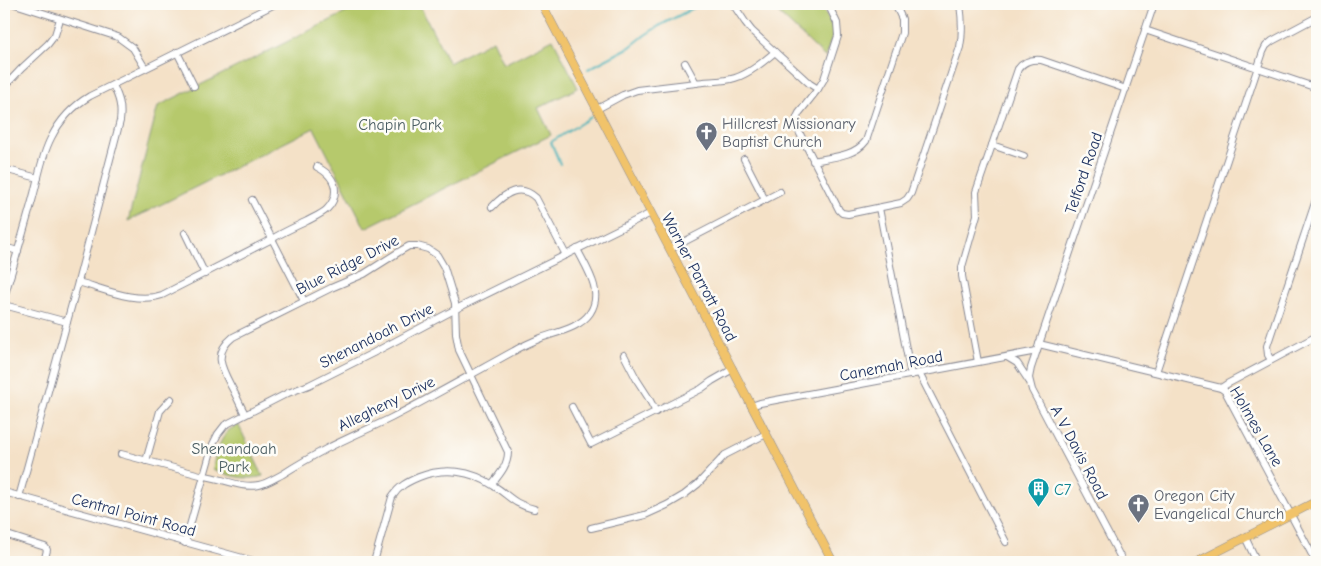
<svg xmlns="http://www.w3.org/2000/svg" width="1321" height="566" viewBox="0 0 1321 566" font-family="'Comic Neue',sans-serif">
  <style>
    .green { fill: #b6c96c; stroke: #687c65 }
    .lines { fill: none; stroke-linecap: round; stroke-linejoin: round }
    .stream { stroke: #42b2ba; stroke-width: 2 }
    .minor-casing { stroke: #888892; stroke-width: 8 }
    .major-casing { stroke: #888892; stroke-width: 9 }
    .minor { stroke: #fff; stroke-width: 6 }
    .major { stroke: #f1c36a; stroke-width: 8 }
    .labels { text-anchor: middle; stroke-width: 5; stroke-linejoin: round; paint-order: stroke }
    .worship-label { font-size: 16px; fill: #5b616d; stroke: #fdfcf7; text-anchor: start }
    .park-label { font-size: 16px; fill: #4a5d62; stroke: #fdfcf7 }
    .street-label { font-size: 16px; fill: #1b2f5e; stroke: #fdfcf7 }
    .culture-label { font-size: 16px; fill: #0d838f; stroke: #fdfcf7; text-anchor: start }
  </style>
  <rect width="100%" height="100%" fill="#fdfcf7"/>
  <filter id="ink" filterUnits="userSpaceOnUse"><feTurbulence type="fractalNoise" baseFrequency=".02" numOctaves="2"/><feDisplacementMap in="SourceGraphic" scale="10" xChannelSelector="R" yChannelSelector="G"/><feConvolveMatrix kernelMatrix="1 2 1 2 8 2 1 2 1" color-interpolation-filters="sRGB"/></filter>
  <filter id="wash" filterUnits="userSpaceOnUse"><feTurbulence type="fractalNoise" baseFrequency=".0096" numOctaves="4" result="noise"/><feDisplacementMap in="SourceGraphic" scale="20" xChannelSelector="R" yChannelSelector="G"/><feGaussianBlur stdDeviation="1.12" result="paint"/><feColorMatrix in="noise" values="0 0 0 0 0 0 0 0 0 0 0 0 0 0 0 0 0 1.4 0 .05"/><feComposite in="paint" operator="in"/></filter>
  <g filter="url(#wash)">
    <rect width="100%" height="100%" fill="#f4e1c7"/>
    <!-- green -->
    <g class="green">
      <path d="M363,4H419L449,63L493,40L504,64L553,39L578,88L538,108L551,135L365,228L314,128L128,221L158,106Z"/>
      <path d="M771,4H821L832,26L834,32L825,57L774,9Z"/>
      <path d="M238,424L263,476C247,481 228,476 213,469C214,457 219,441 228,431C230,429 234,427 238,424Z"/>
    </g>
    <g class="lines">
      <!-- stream -->
      <g class="stream">
        <path d="M588,69L630,47L645,35L659,26L701,4"/>
        <path d="M560,164L551,142L591,117"/>
      </g>
    </g>
  </g>
  <g filter="url(#ink)">
    <g class="lines">
      <defs>
        <g id="minor">
          <path d="M15,4L118,37L133,48L145,68"/>
          <path d="M733,4L745,22L752,31L810,84L818,89"/>
          <path d="M828,4L837,23L838,36L824,79L818,89L799,113L797,117L796,126L839,210L842,213L848,214L901,203L907,199L911,193L960,47C963,33 962,18 960,4"/>
          <path d="M1312,4L1317,7"/>
          <path d="M1145,30L1317,88"/>
          <path d="M177,52L194,86"/>
          <path d="M685,63L696,83C708,81 723,82 735,78C750,73 763,62 775,52"/>
          <path d="M4,87L22,68L48,44L55,35L60,19"/>
          <path d="M597,109L623,95L637,90L696,83"/>
          <path d="M992,145L1024,156"/>
          <path d="M744,159L765,200"/>
          <path d="M813,161C830,157 854,157 866,141L902,33V19L895,4"/>
          <path d="M4,169L38,178"/>
          <path d="M252,200L304,301"/>
          <path d="M492,207C505,193 520,183 536,198L566,255"/>
          <path d="M879,208L911,375"/>
          <path d="M185,233L205,274"/>
          <path d="M4,247L18,251"/>
          <path d="M670,249L780,192"/>
          <path d="M78,282C104,289 136,304 162,295L272,239C283,232 295,227 307,221C314,217 322,214 327,209C332,204 335,198 335,191C335,179 327,172 317,167"/>
          <path d="M4,297C14,265 23,233 32,201C38,180 41,157 51,138C60,120 73,106 90,96L275,4"/>
          <path d="M4,305L67,322"/>
          <path d="M1039,344L1221,388L1225,391L1316,562"/>
          <path d="M624,355L637,380L648,397L656,412"/>
          <path d="M1007,357L1017,363L1029,381"/>
          <path d="M1271,360L1268,355L1267,346L1317,197"/>
          <path d="M978,362L962,276V267L977,215L976,192L1018,69C1024,61 1031,59 1041,60L1126,89"/>
          <path d="M1156,372L1263,52L1266,46L1272,41L1317,17"/>
          <path d="M919,373L1006,542"/>
          <path d="M1221,388L1227,384L1317,336"/>
          <path d="M751,406L760,403L1037,351"/>
          <path d="M572,407L591,444L701,389L712,381L733,369"/>
          <path d="M245,414C240,405 236,395 231,386C221,367 213,353 233,337L331,288L364,274L402,250L409,246H417L428,249L437,255L444,267L455,303L456,334L459,350L508,452C508,465 500,474 492,484"/>
          <path d="M121,454L204,476C222,478 241,489 259,485C268,483 275,478 283,474C297,465 311,457 326,449C347,438 369,429 391,418C432,397 472,374 514,351C522,346 532,342 541,338C557,332 580,328 590,313C604,292 587,269 577,249"/>
          <path d="M146,461L160,411L171,399"/>
          <path d="M4,492L257,562"/>
          <path d="M19,497L78,282L120,121C122,106 119,98 113,85"/>
          <path d="M591,528L645,515L667,505L684,495L698,484L725,455L766,434"/>
          <path d="M4,534L45,547L47,550L44,562"/>
          <path d="M1245,537L1257,562"/>
          <path d="M185,543L213,444L218,434L225,425L288,393L309,385L373,353L456,309L651,213"/>
          <path d="M374,562L392,497C399,486 407,482 419,477C444,467 471,470 494,486C510,496 513,504 534,509"/>
          <path d="M1123,562L1032,390L1029,378L1031,368L1154,4"/>
        </g>
        <g id="major">
          <path d="M542,4L833,562"/>
          <path d="M1197,562L1317,501"/>
        </g>
      </defs>
      <!-- minor casing -->
      <use href="#minor" class="minor-casing"/>
      <!-- major casing -->
      <use href="#major" class="major-casing"/>
      <!-- minor -->
      <use href="#minor" class="minor"/>
      <!-- major -->
      <use href="#major" class="major"/>
    </g>
  </g>
  <!-- icons -->
  <defs>
    <symbol id="church-pin" viewBox="-11 -11 22 30"><path d="M0 17L-7.5 6A9.5 9.5 0 1 1 7.5 6Z" fill="#6b7280" stroke="#fdfcf7"/><path d="M-1.2-6h2.4v3.5h3.3v2.4h-3.3V6h-2.4V-.1h-3.3v-2.4h3.3Z" fill="#fff"/></symbol>
    <symbol id="building-pin" viewBox="-11 -11 22 30"><path d="M0 17L-7.5 6A9.5 9.5 0 1 1 7.5 6Z" fill="#0f9aa8" stroke="#fdfcf7"/><path d="M-4-6H4V6H1V3H-1V6H-4ZM-2.5-4.3h1.7v1.8h-1.7ZM.8-4.3h1.7v1.8H.8ZM-2.5-1h1.7V.8h-1.7ZM.8-1h1.7V.8H.8Z" fill="#fff"/></symbol>
  </defs>
  <g fill-rule="evenodd">
    <use href="#church-pin" x="694" y="120" width="25" height="34"/>
    <use href="#building-pin" x="1026" y="476" width="25" height="34"/>
    <use href="#church-pin" x="1126" y="492" width="25" height="34"/>
  </g>
  <g class="labels">
    <!-- worship labels -->
    <g class="worship-label">
      <text x="722" y="129">Hillcrest Missionary<tspan x="722" dy="18">Baptist Church</tspan></text>
      <text x="1154" y="501">Oregon City<tspan x="1154" dy="18">Evangelical Church</tspan></text>
    </g>
    <!-- park labels -->
    <g class="park-label">
      <text x="400" y="130">Chapin Park</text>
      <text x="234" y="454">Shenandoah<tspan x="234" dy="18">Park</tspan></text>
    </g>
    <!-- street labels -->
    <g class="street-label">
      <text transform="translate(1083 173) rotate(-71)" y="6">Telford Road</text>
      <text transform="translate(347 264) rotate(-27)" y="6">Blue Ridge Drive</text>
      <text transform="translate(700 277) rotate(62)" y="6">Warner Parrott Road</text>
      <text transform="translate(376 335) rotate(-27)" y="6">Shenandoah Drive</text>
      <text transform="translate(891 365) rotate(-11)" y="6">Canemah Road</text>
      <text transform="translate(386 403) rotate(-26)" y="6">Allegheny Drive</text>
      <text transform="translate(1257 426) rotate(60)" y="6">Holmes Lane</text>
      <text transform="translate(1080 452) rotate(62)" y="6">A V Davis Road</text>
      <text transform="translate(134 514) rotate(15)" y="6">Central Point Road</text>
    </g>
    <!-- culture labels -->
    <g class="culture-label">
      <text x="1054" y="495">C7</text>
    </g>
  </g>
  <!-- margin -->
  <rect width="1321" height="566" fill="none" stroke="#fdfcf7" stroke-width="20"/>
</svg>
